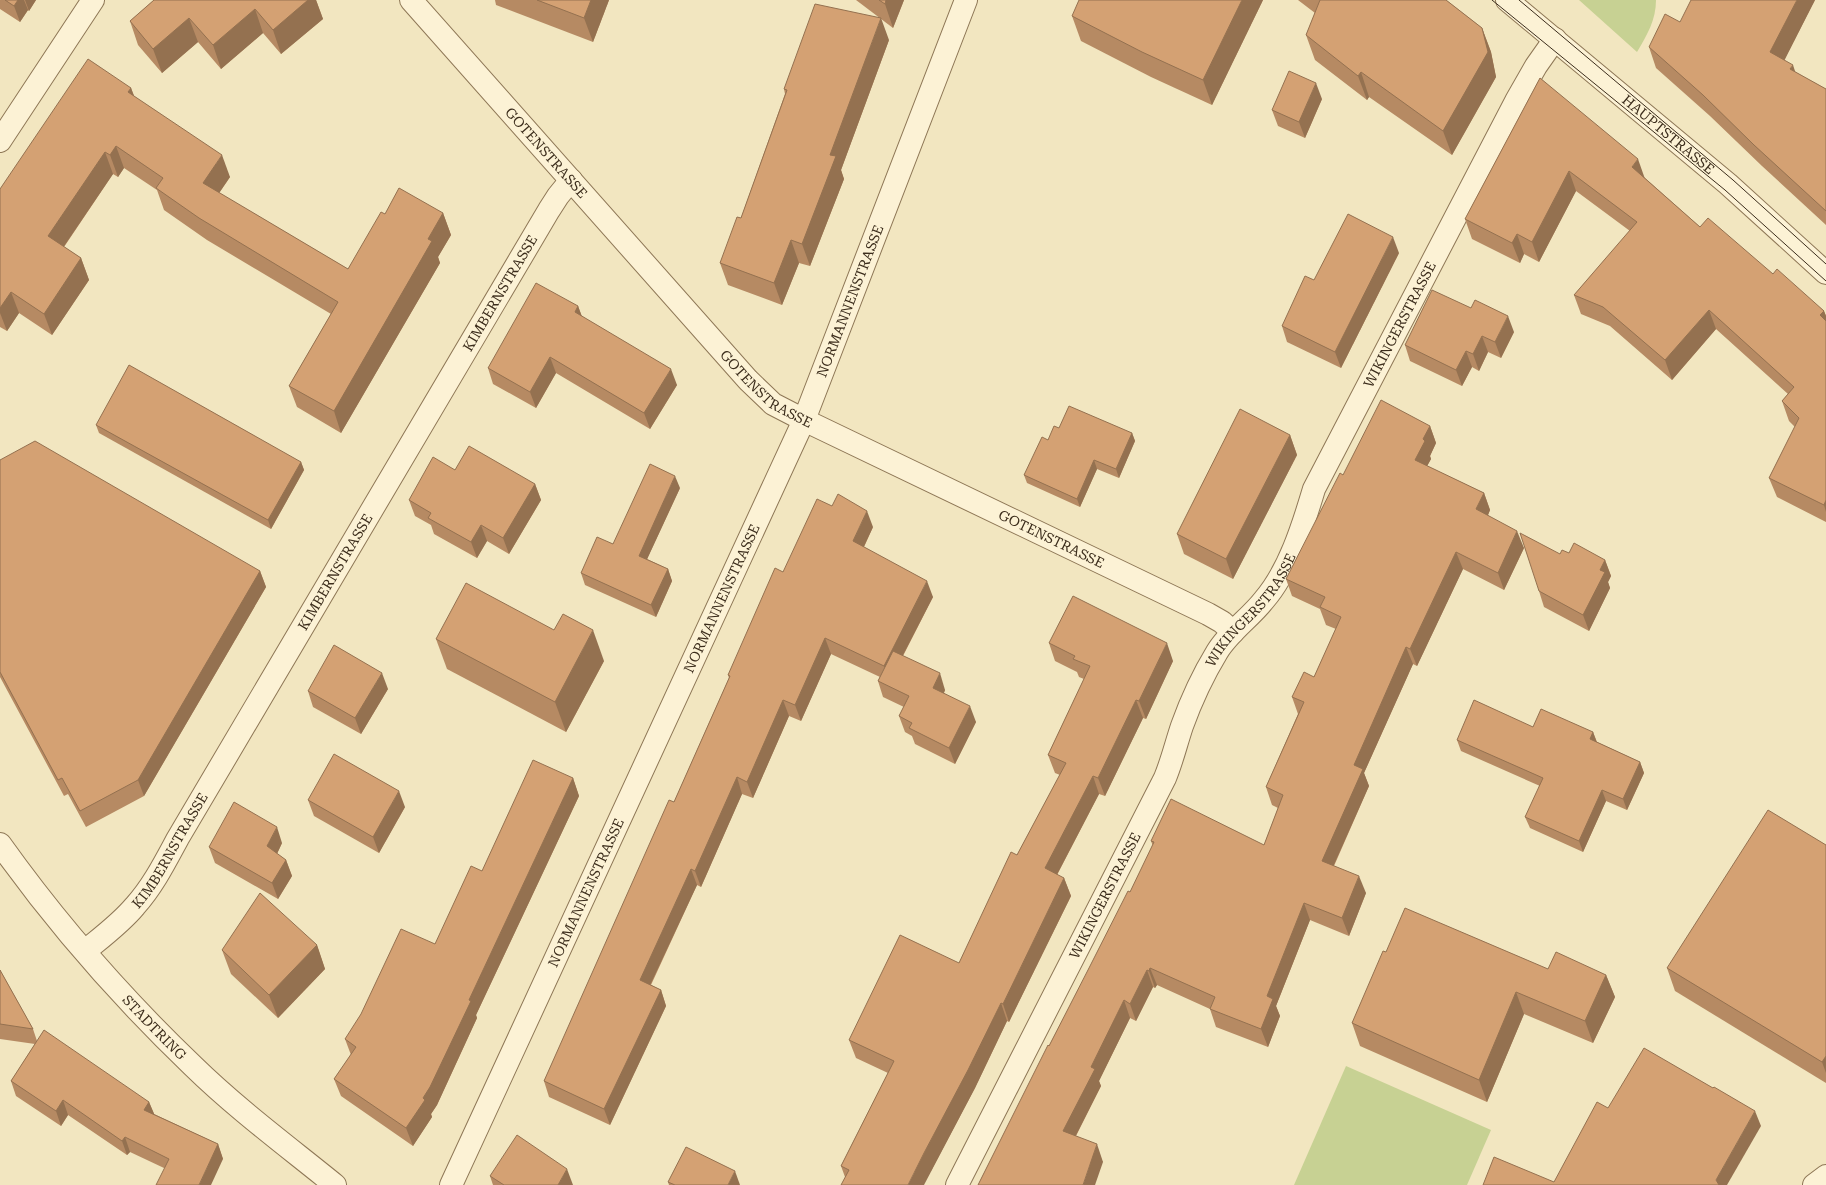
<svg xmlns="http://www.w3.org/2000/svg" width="1826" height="1185" viewBox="0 0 1826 1185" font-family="'Roboto Serif',serif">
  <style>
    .green { fill: #c7d193 }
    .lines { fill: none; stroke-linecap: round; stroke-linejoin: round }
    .minor-casing { stroke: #8e7756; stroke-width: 24 }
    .tertiary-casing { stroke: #8e7756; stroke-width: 24 }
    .minor { stroke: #fcf2d5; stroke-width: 22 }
    .tertiary { stroke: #fcf2d5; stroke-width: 22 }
    .tram { stroke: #3c2d1c; stroke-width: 1 }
    .wall { fill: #b68a63 }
    .shaded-wall { fill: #947150 }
    .building { fill: #d4a173; stroke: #947150 }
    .labels { text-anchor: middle; stroke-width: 4; stroke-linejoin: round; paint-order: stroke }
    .street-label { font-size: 14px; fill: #3c2d1c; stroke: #f9f0d1 }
  </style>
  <rect width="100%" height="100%" fill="#f2e6c0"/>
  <!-- green -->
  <g class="green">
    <path d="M1579,0H1656C1656,20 1647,35 1637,52Z"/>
    <path d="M1346,1066L1491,1130L1467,1185H1294Z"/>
  </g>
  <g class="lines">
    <defs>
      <g id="minor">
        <path id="s1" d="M411,0L748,380L773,404L804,420L1208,614L1222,622L1233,632"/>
        <path d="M0,141L93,0"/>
        <path id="s2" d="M85,951C102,937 121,923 135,906C153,886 165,862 178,838L549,210L558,196L571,180"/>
        <path id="s3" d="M451,1185L804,420L966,0"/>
        <path id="s4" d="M957,1185L1165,778C1172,761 1176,744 1182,726C1191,701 1203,675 1217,652C1229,632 1250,618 1264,600C1289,571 1303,526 1314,489L1516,101L1536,66L1555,39"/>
        <path d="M1814,1185L1826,1176"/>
      </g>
      <g id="tertiary">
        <path id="s5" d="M1507,0L1728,184L1826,273"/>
        <path id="s6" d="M0,844C57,924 122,998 193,1066C237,1109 287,1146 335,1185"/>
      </g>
    </defs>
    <!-- minor casing -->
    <use href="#minor" class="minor-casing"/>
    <!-- tertiary casing -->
    <use href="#tertiary" class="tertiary-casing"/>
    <!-- minor -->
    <use href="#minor" class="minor"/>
    <!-- tertiary -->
    <use href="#tertiary" class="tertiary"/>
    <!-- tram -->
    <g class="tram">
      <path d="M1492,0L1725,190L1826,281"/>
      <path d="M1519,0L1733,180L1826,264"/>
    </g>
  </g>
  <!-- wall -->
  <g class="wall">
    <path d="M0,0H36L29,11L28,10L20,22L0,9Z"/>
    <path d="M154,0H316L323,19L281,54L263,33L221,69L198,42L162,73L138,45L130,21Z"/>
    <path d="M495,0H609L593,42L496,5Z"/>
    <path d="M856,0H904L893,28Z"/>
    <path d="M1263,0L1212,105L1151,77L1081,41L1072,16Z"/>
    <path d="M1298,0H1446L1482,28L1491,52L1496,77L1452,155L1369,97L1367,100L1315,60L1306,35L1315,13Z"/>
    <path d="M1815,0L1784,60L1795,72L1826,89V225L1762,166L1710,116L1656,68L1649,47L1680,22Z"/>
    <path d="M889,40L841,170L844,179L810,266L799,263L782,305L728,285L720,263L741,218L785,94L784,89Z"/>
    <path d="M1540,78L1645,178L1700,227L1773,274L1824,311L1826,316V522L1777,497L1769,478L1795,427L1789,421L1782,401L1788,394L1716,329L1672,380L1610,326L1581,314L1574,295L1630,231L1576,191L1539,262L1524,254L1520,263L1472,239L1465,219Z"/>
    <path d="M131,88L134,96L230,177L219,193L348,269L385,214L443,213L451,235L438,257L440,263L341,433L297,407L289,386L331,314L207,240L164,210L157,190L124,168L118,177L113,174L64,247L81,258L89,280L52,335L19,313L7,331L0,327V189Z"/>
    <path d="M1322,99L1305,138L1278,126L1272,110Z"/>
    <path d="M1399,253L1341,368L1287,342L1282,326L1314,280Z"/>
    <path d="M578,306L582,317L677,385L650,429L556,373L536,408L493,384L488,368Z"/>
    <path d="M1514,332L1501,358L1488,352L1479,371L1472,367L1462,386L1410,361L1405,345Z"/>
    <path d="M96,425L301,462L304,470L271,529L99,433Z"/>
    <path d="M1430,426L1436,443L1430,456L1431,459L1427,466L1484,493L1490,510L1488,515L1524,548L1504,590L1463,569L1417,666L1413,664L1364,773L1369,786L1334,866L1366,893L1349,936L1310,920L1276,1006L1280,1016L1268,1047L1216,1027L1210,1009L1157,985L1155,988L1153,987L1136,1021L1130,1018L1099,1081L1101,1086L1076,1136L1103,1162L978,1185L1049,1046L1130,892L1153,846L1151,841L1264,845L1278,808L1272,805L1266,787L1298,714L1292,697L1314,677L1336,629L1326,625L1320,609L1292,596L1286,579L1343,475Z"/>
    <path d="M1059,428L1132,433L1135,441L1119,478L1097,469L1080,507L1027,483L1024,475L1048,440Z"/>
    <path d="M1290,435L1297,455L1233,579L1184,554L1177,534Z"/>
    <path d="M0,460L260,571L266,587L144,796L86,827L68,794L64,796L0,677Z"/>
    <path d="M455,470L535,484L541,500L509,554L487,541L477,558L434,534L431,525L415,516L409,500Z"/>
    <path d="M680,488L647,559L668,569L672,581L656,617L585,585L581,573L613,544Z"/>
    <path d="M873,527L864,547L933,597L903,656L945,690L944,693L976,722L955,764L915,744L912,736L905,732L899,716L904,707L883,697L878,681L880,677L831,654L801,721L789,716L753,798L742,794L701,887L697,885L651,985L661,990L666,1006L610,1125L549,1097L544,1081L674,802L729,678L728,675L783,572Z"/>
    <path d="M1569,553L1605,560L1611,576L1608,582L1610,588L1589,631L1544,607L1539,591L1560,554Z"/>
    <path d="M436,639L604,661L566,732L447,669Z"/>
    <path d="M1049,643L1173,661L1146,719L1143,718L1105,796L1099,794L1057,875L1064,878L1071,896L1009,1022L1007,1021L975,1088L931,1171L845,1177L841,1166L888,1073L856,1058L849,1040L959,963L1017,855L1060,775L1055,773L1048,755L1084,679L1079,677L1077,672L1055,661Z"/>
    <path d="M388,689L361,734L313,707L308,691Z"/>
    <path d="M1533,727L1593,732L1597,742L1640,762L1644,773L1627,810L1606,801L1583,852L1530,828L1525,817L1540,786L1461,751L1457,740Z"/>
    <path d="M573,778L579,796L476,1015L477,1018L437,1105L431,1114L432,1117L413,1146L341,1096L334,1079L351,1055L345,1039L435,944L482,871Z"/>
    <path d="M308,800L405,807L379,853L314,816Z"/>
    <path d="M282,843L277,854L286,860L292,876L278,899L215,863L209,847Z"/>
    <path d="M1826,845V1083L1675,991L1667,968Z"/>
    <path d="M317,945L325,969L278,1018L231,974L222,950Z"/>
    <path d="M1386,952L1606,975L1615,997L1593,1043L1524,1014L1487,1102L1360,1046L1352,1023Z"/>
    <path d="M0,970L33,1029L37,1041L149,1102L154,1114L218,1144L223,1159L164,1168L130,1152L127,1155L68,1115L61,1126L16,1096L11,1081L35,1044L0,1039Z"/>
    <path d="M490,1176L573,1185H493Z"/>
    <path d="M668,1182L740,1185H669Z"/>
  </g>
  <!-- shaded-wall -->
  <g class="shaded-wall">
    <path d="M18,0H24L28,10L20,22L14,6Z"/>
    <path d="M25,0H36L29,11Z"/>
    <path d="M308,0H316L323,19L281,54L273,30Z"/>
    <path d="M591,0H609L593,42L584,18Z"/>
    <path d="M886,0H904L893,28L885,4Z"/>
    <path d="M1242,0H1263L1212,105L1203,80Z"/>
    <path d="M1797,0H1815L1778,73L1770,52Z"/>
    <path d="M255,9L263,33L221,69L213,45Z"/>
    <path d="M189,18L198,42L162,73L153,49Z"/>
    <path d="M881,18L889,40L841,170L844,179L810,266L802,244L830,155Z"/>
    <path d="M1482,28L1491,52L1496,77L1452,155L1443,131Z"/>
    <path d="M1793,65L1800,86L1790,69Z"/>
    <path d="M1361,72L1369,97L1367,100L1358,76Z"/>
    <path d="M1316,83L1322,99L1305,138L1299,122Z"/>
    <path d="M131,88L139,109L128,92Z"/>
    <path d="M116,146L124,168L118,177L110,155Z"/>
    <path d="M105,152L113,174L56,258L48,236Z"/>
    <path d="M222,155L230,177L211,205L203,183Z"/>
    <path d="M1638,159L1645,179L1632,167Z"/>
    <path d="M1569,171L1576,191L1539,262L1532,242Z"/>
    <path d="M443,213L451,235L438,257L440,263L341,433L334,411L428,239Z"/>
    <path d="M1517,234L1524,254L1520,263L1512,243Z"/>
    <path d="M1393,237L1399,253L1341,368L1335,352Z"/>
    <path d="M791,240L799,263L782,305L774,283Z"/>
    <path d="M81,258L89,280L52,335L44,314Z"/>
    <path d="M11,292L19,313L7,331L0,313V308Z"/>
    <path d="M578,306L584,322L575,312Z"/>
    <path d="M1709,310L1716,329L1672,380L1665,360Z"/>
    <path d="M1824,311L1826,316V332L1820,315Z"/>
    <path d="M1508,316L1514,332L1501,358L1495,342Z"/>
    <path d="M1482,336L1488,352L1479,371L1473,354Z"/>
    <path d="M1466,351L1472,367L1462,386L1456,370Z"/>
    <path d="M550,357L556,373L536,408L530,392Z"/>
    <path d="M671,369L677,385L650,429L644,413Z"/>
    <path d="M1430,426L1436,443L1430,456L1431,459L1421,477L1415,460L1423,439Z"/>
    <path d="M1132,433L1135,441L1119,478L1116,469Z"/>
    <path d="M1290,435L1297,455L1233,579L1226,559Z"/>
    <path d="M1094,460L1097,469L1080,507L1077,499Z"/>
    <path d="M301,462L304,470L271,529L268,520Z"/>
    <path d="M675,476L680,488L643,568L639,556Z"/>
    <path d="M535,484L541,500L509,554L503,538Z"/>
    <path d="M1484,493L1490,510L1483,527L1476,509Z"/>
    <path d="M1826,500V512L1824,505Z"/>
    <path d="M867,511L873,527L859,557L853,541Z"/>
    <path d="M481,525L487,541L477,558L471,542Z"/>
    <path d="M1517,531L1524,548L1504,590L1498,573Z"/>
    <path d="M1456,552L1463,569L1417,666L1410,649Z"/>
    <path d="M1605,560L1611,576L1608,582L1610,588L1589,631L1583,615L1600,570Z"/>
    <path d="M668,569L672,581L656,617L651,605Z"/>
    <path d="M260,571L266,587L144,796L138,780Z"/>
    <path d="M927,581L933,597L889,682L884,666Z"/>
    <path d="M593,630L604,661L566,732L555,702Z"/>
    <path d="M825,638L831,654L801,721L795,705Z"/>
    <path d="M1167,643L1173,661L1146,719L1139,701Z"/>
    <path d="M1406,647L1413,664L1364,773L1369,786L1328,878L1322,861L1354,765Z"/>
    <path d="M382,673L388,689L361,734L355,718Z"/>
    <path d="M940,673L945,690L939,704L933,688Z"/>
    <path d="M783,700L789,716L753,798L747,782Z"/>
    <path d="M1136,700L1143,718L1105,796L1098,778Z"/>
    <path d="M970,706L976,722L955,764L949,748Z"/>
    <path d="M1593,732L1597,743L1590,739Z"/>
    <path d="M1640,762L1644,773L1627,810L1623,799Z"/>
    <path d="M1093,776L1099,794L1051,886L1045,868Z"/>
    <path d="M737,777L742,794L701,887L695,871Z"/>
    <path d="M573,778L579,796L476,1015L477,1018L437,1105L431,1114L432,1117L413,1146L406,1128L423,1098Z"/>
    <path d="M1602,790L1606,801L1583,852L1579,841Z"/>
    <path d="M399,791L405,807L379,853L373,837Z"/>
    <path d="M277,827L282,843L273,862L267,846Z"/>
    <path d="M286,860L292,876L278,899L272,883Z"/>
    <path d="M691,869L697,885L645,996L640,980Z"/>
    <path d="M1359,876L1366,893L1349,936L1342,918Z"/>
    <path d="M1064,878L1071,896L1009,1022L1003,1004Z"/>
    <path d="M1304,903L1310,920L1276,1006L1280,1016L1268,1047L1261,1029L1267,996Z"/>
    <path d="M317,945L325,969L278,1018L269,995Z"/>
    <path d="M1150,968L1157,985L1155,988L1149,971Z"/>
    <path d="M1147,970L1153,987L1136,1021L1130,1004Z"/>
    <path d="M1606,975L1615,997L1593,1043L1585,1021Z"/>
    <path d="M661,990L666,1006L610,1125L604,1109Z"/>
    <path d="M1516,992L1524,1014L1487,1102L1479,1080Z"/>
    <path d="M1124,1000L1130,1018L1099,1081L1101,1086L1069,1149L1063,1131L1091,1067Z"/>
    <path d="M1001,1003L1007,1021L975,1088L924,1185H908Z"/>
    <path d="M1826,1056V1073L1822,1062Z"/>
    <path d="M63,1100L68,1115L61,1126L56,1111Z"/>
    <path d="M149,1102L155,1116L144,1110Z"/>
    <path d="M1755,1111L1761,1126L1727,1185H1718L1716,1180Z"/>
    <path d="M125,1137L130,1152L127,1155L122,1141Z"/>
    <path d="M218,1144L223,1159L211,1185H199Z"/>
    <path d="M1097,1144L1103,1162L1095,1185H1083Z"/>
    <path d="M567,1169L573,1185H558Z"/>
    <path d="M735,1171L740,1185H728Z"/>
  </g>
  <!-- building -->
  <g class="building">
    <path d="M5,0H18L14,6Z"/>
    <path d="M154,0H308L273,30L255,9L213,45L189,18L153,49L130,21Z"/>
    <path d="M537,0H591L584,18Z"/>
    <path d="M879,0H886L885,4Z"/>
    <path d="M1079,0H1242L1203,80L1142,52L1072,16Z"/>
    <path d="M1320,0H1446L1482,28L1488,52L1443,131L1361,72L1358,76L1306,35Z"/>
    <path d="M1691,0H1797L1770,52L1793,65L1790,69L1826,89V211L1754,145L1703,95L1649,47L1665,14L1680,22Z"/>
    <path d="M815,4L881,18L830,155L836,156L802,244L791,240L774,283L720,263L737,217L741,218L787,90L784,89Z"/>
    <path d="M88,59L131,88L128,92L222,155L203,183L348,269L381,212L385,214L399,188L443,213L428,239L432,241L334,411L289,386L338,302L199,218L156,188L163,178L116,146L110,155L105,152L48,236L81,258L44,314L11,292L0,308V189Z"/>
    <path d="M1289,71L1316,83L1299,122L1272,110Z"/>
    <path d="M1540,78L1638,159L1632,167L1700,227L1708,218L1773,274L1777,269L1824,311L1820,315L1826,321V500L1824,505L1769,478L1799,418L1782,401L1794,387L1709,310L1665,360L1603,307L1574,295L1637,222L1569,171L1532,242L1517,234L1512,243L1465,219Z"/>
    <path d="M1348,214L1393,237L1335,352L1282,326L1305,276L1314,280Z"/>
    <path d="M536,283L578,306L575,312L671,369L644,413L550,357L530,392L488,368Z"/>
    <path d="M1432,290L1471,308L1475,300L1508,316L1495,342L1482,336L1473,354L1466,351L1456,370L1405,345Z"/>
    <path d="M129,365L301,462L268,520L96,425Z"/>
    <path d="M1381,400L1430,426L1423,439L1425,441L1415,460L1484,493L1476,509L1517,531L1498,573L1456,552L1410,649L1406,647L1354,765L1363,769L1322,861L1359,876L1342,918L1304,903L1267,996L1273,999L1261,1029L1210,1009L1215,997L1150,968L1149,971L1147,970L1130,1004L1124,1000L1091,1067L1095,1069L1063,1131L1097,1144L1083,1185H978L1048,1045L1049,1046L1089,968L1128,891L1130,892L1154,842L1151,841L1171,799L1264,845L1283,795L1266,787L1304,702L1292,697L1304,672L1314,677L1341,617L1320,607L1325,597L1286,579L1340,473L1343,475Z"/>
    <path d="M1069,406L1132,433L1116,469L1094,460L1077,499L1024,475L1042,437L1048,440L1054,426L1059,428Z"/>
    <path d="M1240,409L1290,435L1226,559L1177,534Z"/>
    <path d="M35,441L260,571L138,780L80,811L62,778L58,780L0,672V460Z"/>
    <path d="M469,446L535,484L503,538L481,525L471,542L428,518L431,513L409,500L433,457L455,470Z"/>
    <path d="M650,464L675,476L639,556L668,569L651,605L581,573L597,537L613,544Z"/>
    <path d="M838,494L867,511L853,541L927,581L884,666L825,638L795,705L783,700L747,782L737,777L695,871L691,869L640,980L661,990L604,1109L544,1081L669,800L674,802L730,676L728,675L775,568L783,572L817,499L832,506Z"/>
    <path d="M1520,533L1560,554L1562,550L1569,553L1574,543L1605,560L1600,570L1605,572L1583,615L1539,591Z"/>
    <path d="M466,583L554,630L563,614L593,630L555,702L436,639Z"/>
    <path d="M1073,596L1167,643L1139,701L1136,700L1098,778L1093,776L1045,868L1064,878L1003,1004L1001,1003L968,1070L924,1153L908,1185H841L849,1170L841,1166L894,1061L849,1040L900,935L959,963L1011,852L1017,855L1066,763L1048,755L1090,666L1073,659L1075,656L1049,643Z"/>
    <path d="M334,645L382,673L355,718L308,691Z"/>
    <path d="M893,651L940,673L933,688L970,706L949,748L909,728L912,723L899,716L909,696L878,681Z"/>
    <path d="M1474,700L1533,727L1541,709L1593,732L1590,739L1640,762L1623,799L1602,790L1579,841L1525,817L1543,778L1457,740Z"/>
    <path d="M334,754L399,791L373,837L308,800Z"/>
    <path d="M533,760L573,778L469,1000L471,1001L430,1087L423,1098L425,1100L406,1128L334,1079L356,1047L345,1039L361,1014L401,929L435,944L471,866L482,871Z"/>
    <path d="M234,802L277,827L267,846L286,860L272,883L209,847Z"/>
    <path d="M1768,810L1826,845V1056L1822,1062L1667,968Z"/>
    <path d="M260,893L317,945L269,995L222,950Z"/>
    <path d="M1405,908L1548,969L1556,952L1606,975L1585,1021L1516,992L1479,1080L1352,1023L1383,951L1386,952Z"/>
    <path d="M0,970L33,1029L0,1024Z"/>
    <path d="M44,1030L149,1102L144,1110L218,1144L199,1185H156L169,1159L125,1137L122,1141L63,1100L56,1111L11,1081Z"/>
    <path d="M1644,1048L1713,1088L1714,1087L1755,1111L1716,1180L1719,1185H1483L1494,1157L1554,1182L1597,1102L1608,1108Z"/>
    <path d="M517,1135L567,1169L558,1185H504L490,1176Z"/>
    <path d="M686,1147L735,1171L728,1185H675L668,1182Z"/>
  </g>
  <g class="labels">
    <!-- street labels -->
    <g class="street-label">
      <text dy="5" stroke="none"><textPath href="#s5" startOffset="210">HAUPTSTRASSE</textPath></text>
      <text dy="5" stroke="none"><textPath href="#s1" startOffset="204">GOTENSTRASSE</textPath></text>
      <text dy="5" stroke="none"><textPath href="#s2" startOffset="781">KIMBERNSTRASSE</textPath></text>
      <text dy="5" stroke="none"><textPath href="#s3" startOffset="970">NORMANNENSTRASSE</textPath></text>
      <text dy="5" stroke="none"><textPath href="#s4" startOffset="972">WIKINGERSTRASSE</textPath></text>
      <text dy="5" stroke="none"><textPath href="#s1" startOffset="528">GOTENSTRASSE</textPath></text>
      <text dy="5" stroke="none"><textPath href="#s1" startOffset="852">GOTENSTRASSE</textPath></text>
      <text dy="5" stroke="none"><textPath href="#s2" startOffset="457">KIMBERNSTRASSE</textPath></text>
      <text dy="5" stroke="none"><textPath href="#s3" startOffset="646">NORMANNENSTRASSE</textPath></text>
      <text dy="5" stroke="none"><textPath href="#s4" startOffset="648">WIKINGERSTRASSE</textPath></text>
      <text dy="5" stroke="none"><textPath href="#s2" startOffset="133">KIMBERNSTRASSE</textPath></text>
      <text dy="5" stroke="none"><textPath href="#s3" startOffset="322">NORMANNENSTRASSE</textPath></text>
      <text dy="5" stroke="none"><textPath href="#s4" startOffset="325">WIKINGERSTRASSE</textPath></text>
      <text dy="5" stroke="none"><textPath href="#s6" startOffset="240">STADTRING</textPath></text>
    </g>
  </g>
</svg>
